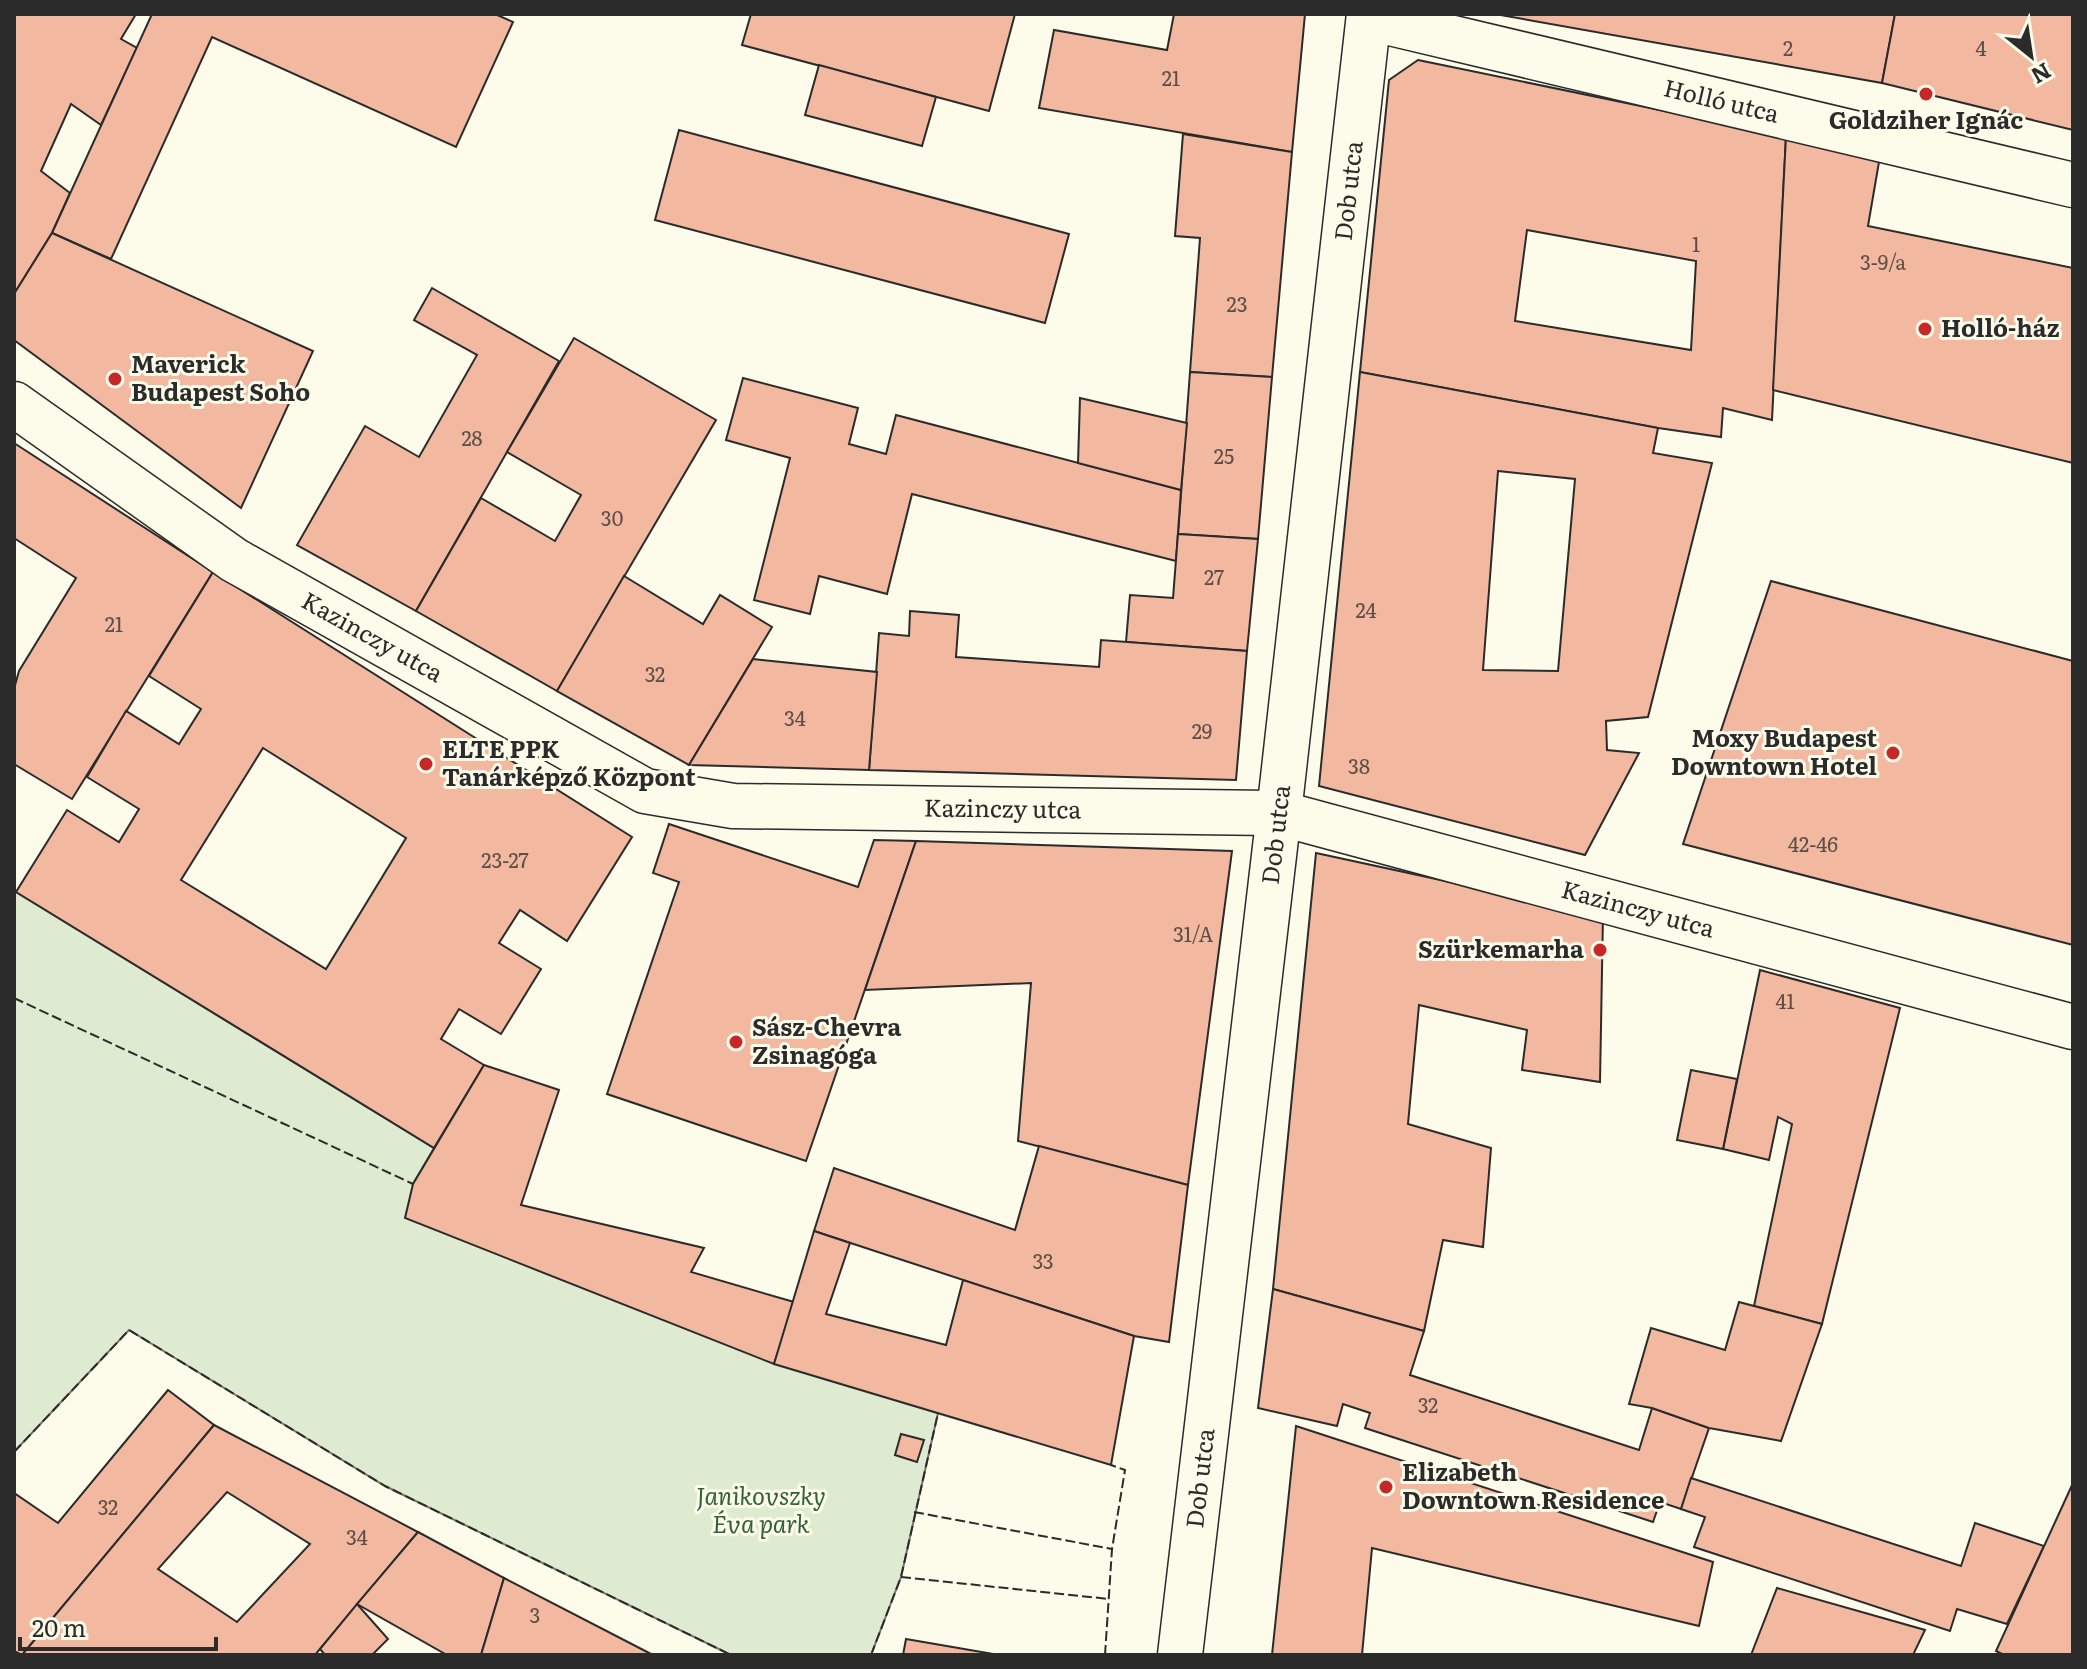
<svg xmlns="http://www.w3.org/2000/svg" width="2087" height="1669" viewBox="0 0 2087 1669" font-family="Literata,serif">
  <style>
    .green { fill: #deebd1; stroke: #74746e; stroke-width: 2 }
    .building { fill: #f2b8a0; stroke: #2b2b2b; stroke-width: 2; fill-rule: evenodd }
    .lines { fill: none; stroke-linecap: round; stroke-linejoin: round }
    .street-casing { stroke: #2b2b2b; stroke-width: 47 }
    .street { stroke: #fdfbea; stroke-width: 44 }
    .fence { stroke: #2b2b2b; stroke-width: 2; stroke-dasharray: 10 4; stroke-linecap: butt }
    .poi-dot { fill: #c62828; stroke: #fdfbea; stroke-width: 3 }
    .labels { text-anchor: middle; stroke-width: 6; stroke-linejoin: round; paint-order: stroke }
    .number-label { font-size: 20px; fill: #5d4e48 }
    .street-label { font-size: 24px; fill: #2b2b2b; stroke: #fdfbea }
    .poi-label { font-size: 24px; font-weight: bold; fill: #2b2b2b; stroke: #fdfbea; text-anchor: start }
    .park-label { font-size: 24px; font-style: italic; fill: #34623c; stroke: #fdfbea }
  </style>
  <rect width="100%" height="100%" fill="#fdfbea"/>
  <!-- green -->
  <path class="green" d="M14,891L434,1148L413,1184L938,1413L901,1577L871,1655H731L385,1486L129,1330L14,1452Z"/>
  <!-- building -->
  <g class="building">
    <path d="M14,14H136L121,39L137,48L101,125L71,104L41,171L70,193L52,233L14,294Z"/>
    <path d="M152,14H495L513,22L456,147L212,37L111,259L52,233Z"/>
    <path d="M751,14H1015L989,111L742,45Z"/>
    <path d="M1174,14H1305L1292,152L1039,108L1054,30L1167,50Z"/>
    <path d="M1495,14H1895L1882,83Z"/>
    <path d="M1895,14H2073V130L1882,83Z"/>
    <path d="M1418,60L1786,136L1772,420L1723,408L1721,437L1658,428L1360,372L1389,80ZM1527,230L1696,261L1691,350L1515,321Z"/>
    <path d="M819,65L936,97L922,146L805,115Z"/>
    <path d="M679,130L1069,234L1045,323L655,220Z"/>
    <path d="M1183,134L1292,152L1272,377L1190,372L1200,238L1175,236Z"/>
    <path d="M1786,136L1880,156L1868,226L2073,268V463L1773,390Z"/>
    <path d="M52,233L313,351L241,508L14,340V294Z"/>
    <path d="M432,288L559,361L416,611L297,545L365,426L419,457L477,355L414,320Z"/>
    <path d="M574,338L716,420L557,691L416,611L481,498L555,541L581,495L507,452Z"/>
    <path d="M1190,372L1272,377L1258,539L1178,534Z"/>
    <path d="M1360,372L1658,428L1653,453L1712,463L1648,717L1606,721L1607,750L1639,753L1585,855L1319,786ZM1498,471L1575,479L1558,671L1483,670Z"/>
    <path d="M743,378L858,408L849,444L886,454L896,415L1181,490L1176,561L912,494L887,594L819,576L810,614L754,600L790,458L726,440Z"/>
    <path d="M1080,398L1187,423L1181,490L1078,463Z"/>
    <path d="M14,443L213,572L72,799L14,764V689L19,671L76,578L14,538Z"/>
    <path d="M1178,534L1258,539L1247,651L1126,642L1130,595L1173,598Z"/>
    <path d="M213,572L632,837L567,941L520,910L499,943L541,969L501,1034L459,1009L441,1039L484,1065L434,1148L16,892L67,810L119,842L139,809L87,777L126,711L179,744L201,709L149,676ZM263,748L406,838L326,969L181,880Z"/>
    <path d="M624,576L703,624L720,595L772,627L689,765L557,691Z"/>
    <path d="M1771,581L2073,661V945L1683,844Z"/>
    <path d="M910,611L959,615L956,657L1099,667L1101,640L1247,651L1236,780L869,770L879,633L909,636Z"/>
    <path d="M753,659L877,672L869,770L689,765Z"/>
    <path d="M669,824L858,887L874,840L916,841L806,1161L607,1094L679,882L653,873Z"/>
    <path d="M916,841L1232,851L1188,1185L1018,1141L1031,983L865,990Z"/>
    <path d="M1316,853L1603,915L1600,1082L1522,1070L1527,1030L1419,1005L1408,1124L1491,1148L1483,1247L1443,1240L1424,1331L1273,1289Z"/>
    <path d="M1760,970L1900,1008L1822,1324L1754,1306L1792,1124L1778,1117L1769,1160L1723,1149Z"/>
    <path d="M484,1065L559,1090L521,1205L704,1248L691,1272L794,1302L774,1364L405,1218L413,1184Z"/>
    <path d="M1691,1070L1737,1079L1723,1149L1677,1140Z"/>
    <path d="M1039,1146L1188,1185L1169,1342L1134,1336L814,1231L834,1168L1015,1230Z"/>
    <path d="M814,1231L850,1243L826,1314L946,1345L963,1280L1134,1336L1111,1465L774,1364Z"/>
    <path d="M1273,1289L1424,1331L1410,1375L1639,1450L1652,1408L1709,1428L1681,1509L1660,1502L1653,1522L1365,1428L1370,1413L1343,1404L1337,1426L1258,1408Z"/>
    <path d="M1739,1302L1822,1324L1781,1441L1709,1428L1652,1408L1629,1404L1651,1328L1725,1350Z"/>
    <path d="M168,1390L214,1425L22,1655L14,1651V1493L58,1523Z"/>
    <path d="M214,1425L418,1532L315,1655H22ZM227,1492L310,1544L237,1622L158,1569Z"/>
    <path d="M1296,1426L1713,1562L1699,1626L1372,1548L1362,1655H1272Z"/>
    <path d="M901,1434L924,1440L917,1462L895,1455Z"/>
    <path d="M1691,1478L1961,1566L1975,1523L2044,1546L2007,1624L1957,1609L1950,1631L1694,1547L1705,1517L1681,1509Z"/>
    <path d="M2073,1483V1655H2004L1996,1651Z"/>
    <path d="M418,1532L504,1578L481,1655H447L357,1604Z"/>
    <path d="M504,1578L653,1655H481Z"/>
    <path d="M1777,1588L1925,1630L1913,1655H1751Z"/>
    <path d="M357,1604L388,1639L372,1655H325L320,1649Z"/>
    <path d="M906,1639L999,1655H903Z"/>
  </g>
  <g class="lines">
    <defs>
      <g id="street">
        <path id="s1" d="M1369,18L2073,185"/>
        <path id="s2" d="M14,404L234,560L645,791L733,806L1279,813L2073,1027"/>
        <path id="s3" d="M1180,1655L1279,813L1369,14"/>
      </g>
    </defs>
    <!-- street casing -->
    <use href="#street" class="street-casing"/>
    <!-- street -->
    <use href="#street" class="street"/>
    <!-- fence -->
    <g class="fence">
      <path d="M14,998L413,1184"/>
      <path d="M14,1452L129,1330L385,1486L731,1655"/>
      <path d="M914,1512L1112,1549"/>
      <path d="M901,1577L1109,1599"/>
      <path d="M871,1655L901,1577L938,1413"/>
      <path d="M1105,1655L1112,1549L1125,1470L1111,1465"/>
    </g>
  </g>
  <!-- markers -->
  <g class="poi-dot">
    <circle cx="1926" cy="94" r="8"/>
    <circle cx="1925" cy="329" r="8"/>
    <circle cx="115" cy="379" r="8"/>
    <circle cx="1893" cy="753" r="8"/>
    <circle cx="426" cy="764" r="8"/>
    <circle cx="1600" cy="950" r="8"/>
    <circle cx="736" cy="1042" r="8"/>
    <circle cx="1386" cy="1487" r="8"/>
  </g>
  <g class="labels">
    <!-- number labels -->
    <g class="number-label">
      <text x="1788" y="56">2</text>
      <text x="1981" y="56">4</text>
      <text x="1171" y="86">21</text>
      <text x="1696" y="252">1</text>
      <text x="1883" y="270">3-9/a</text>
      <text x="1237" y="312">23</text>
      <text x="472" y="446">28</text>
      <text x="1224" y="464">25</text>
      <text x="612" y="526">30</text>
      <text x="1214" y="585">27</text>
      <text x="1366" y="618">24</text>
      <text x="114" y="632">21</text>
      <text x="655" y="682">32</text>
      <text x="795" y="726">34</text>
      <text x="1202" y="739">29</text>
      <text x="1359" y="774">38</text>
      <text x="1813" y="852">42-46</text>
      <text x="505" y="868">23-27</text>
      <text x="1193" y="942">31/A</text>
      <text x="1785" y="1009">41</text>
      <text x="1043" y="1269">33</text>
      <text x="1428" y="1413">32</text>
      <text x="108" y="1515">32</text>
      <text x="357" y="1545">34</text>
      <text x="535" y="1623">3</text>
    </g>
    <!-- street labels -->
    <g class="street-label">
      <text dy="8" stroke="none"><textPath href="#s1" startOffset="362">Holló utca</textPath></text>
      <text dy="8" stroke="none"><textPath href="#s3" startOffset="1474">Dob utca</textPath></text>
      <text dy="8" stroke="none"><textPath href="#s2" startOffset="428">Kazinczy utca</textPath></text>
      <text dy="8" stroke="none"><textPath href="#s2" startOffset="1100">Kazinczy utca</textPath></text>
      <text dy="8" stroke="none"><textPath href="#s3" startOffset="826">Dob utca</textPath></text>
      <text dy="8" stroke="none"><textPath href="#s2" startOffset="1748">Kazinczy utca</textPath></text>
      <text dy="8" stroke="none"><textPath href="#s3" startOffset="178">Dob utca</textPath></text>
    </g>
    <!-- poi labels -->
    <g class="poi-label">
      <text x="1926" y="129" text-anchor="middle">Goldziher Ignác</text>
      <text x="1941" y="337">Holló-ház</text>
      <text x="131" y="373">Maverick<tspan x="131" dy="28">Budapest Soho</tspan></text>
      <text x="1877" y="747" text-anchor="end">Moxy Budapest<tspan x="1877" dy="28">Downtown Hotel</tspan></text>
      <text x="442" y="758">ELTE PPK<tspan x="442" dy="28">Tanárképző Központ</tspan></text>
      <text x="1584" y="958" text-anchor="end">Szürkemarha</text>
      <text x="752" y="1036">Sász-Chevra<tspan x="752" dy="28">Zsinagóga</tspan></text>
      <text x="1402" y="1481">Elizabeth<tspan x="1402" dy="28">Downtown Residence</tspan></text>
    </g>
    <!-- park labels -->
    <g class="park-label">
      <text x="761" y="1505">Janikovszky<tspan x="761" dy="28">Éva park</tspan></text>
    </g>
  </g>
  <!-- border -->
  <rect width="2087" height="1669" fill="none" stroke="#2b2b2b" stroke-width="32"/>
  <!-- north arrow -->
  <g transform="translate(2031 56) rotate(150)" stroke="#fdfbea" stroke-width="6" paint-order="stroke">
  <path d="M0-6L14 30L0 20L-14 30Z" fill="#2b2b2b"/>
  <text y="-12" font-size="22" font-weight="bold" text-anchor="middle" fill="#2b2b2b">N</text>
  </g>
  <!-- scale -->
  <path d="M20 1637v12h196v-12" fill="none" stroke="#2b2b2b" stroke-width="4"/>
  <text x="32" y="1637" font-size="24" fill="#2b2b2b" stroke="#fdfbea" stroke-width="6" paint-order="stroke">20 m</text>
</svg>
